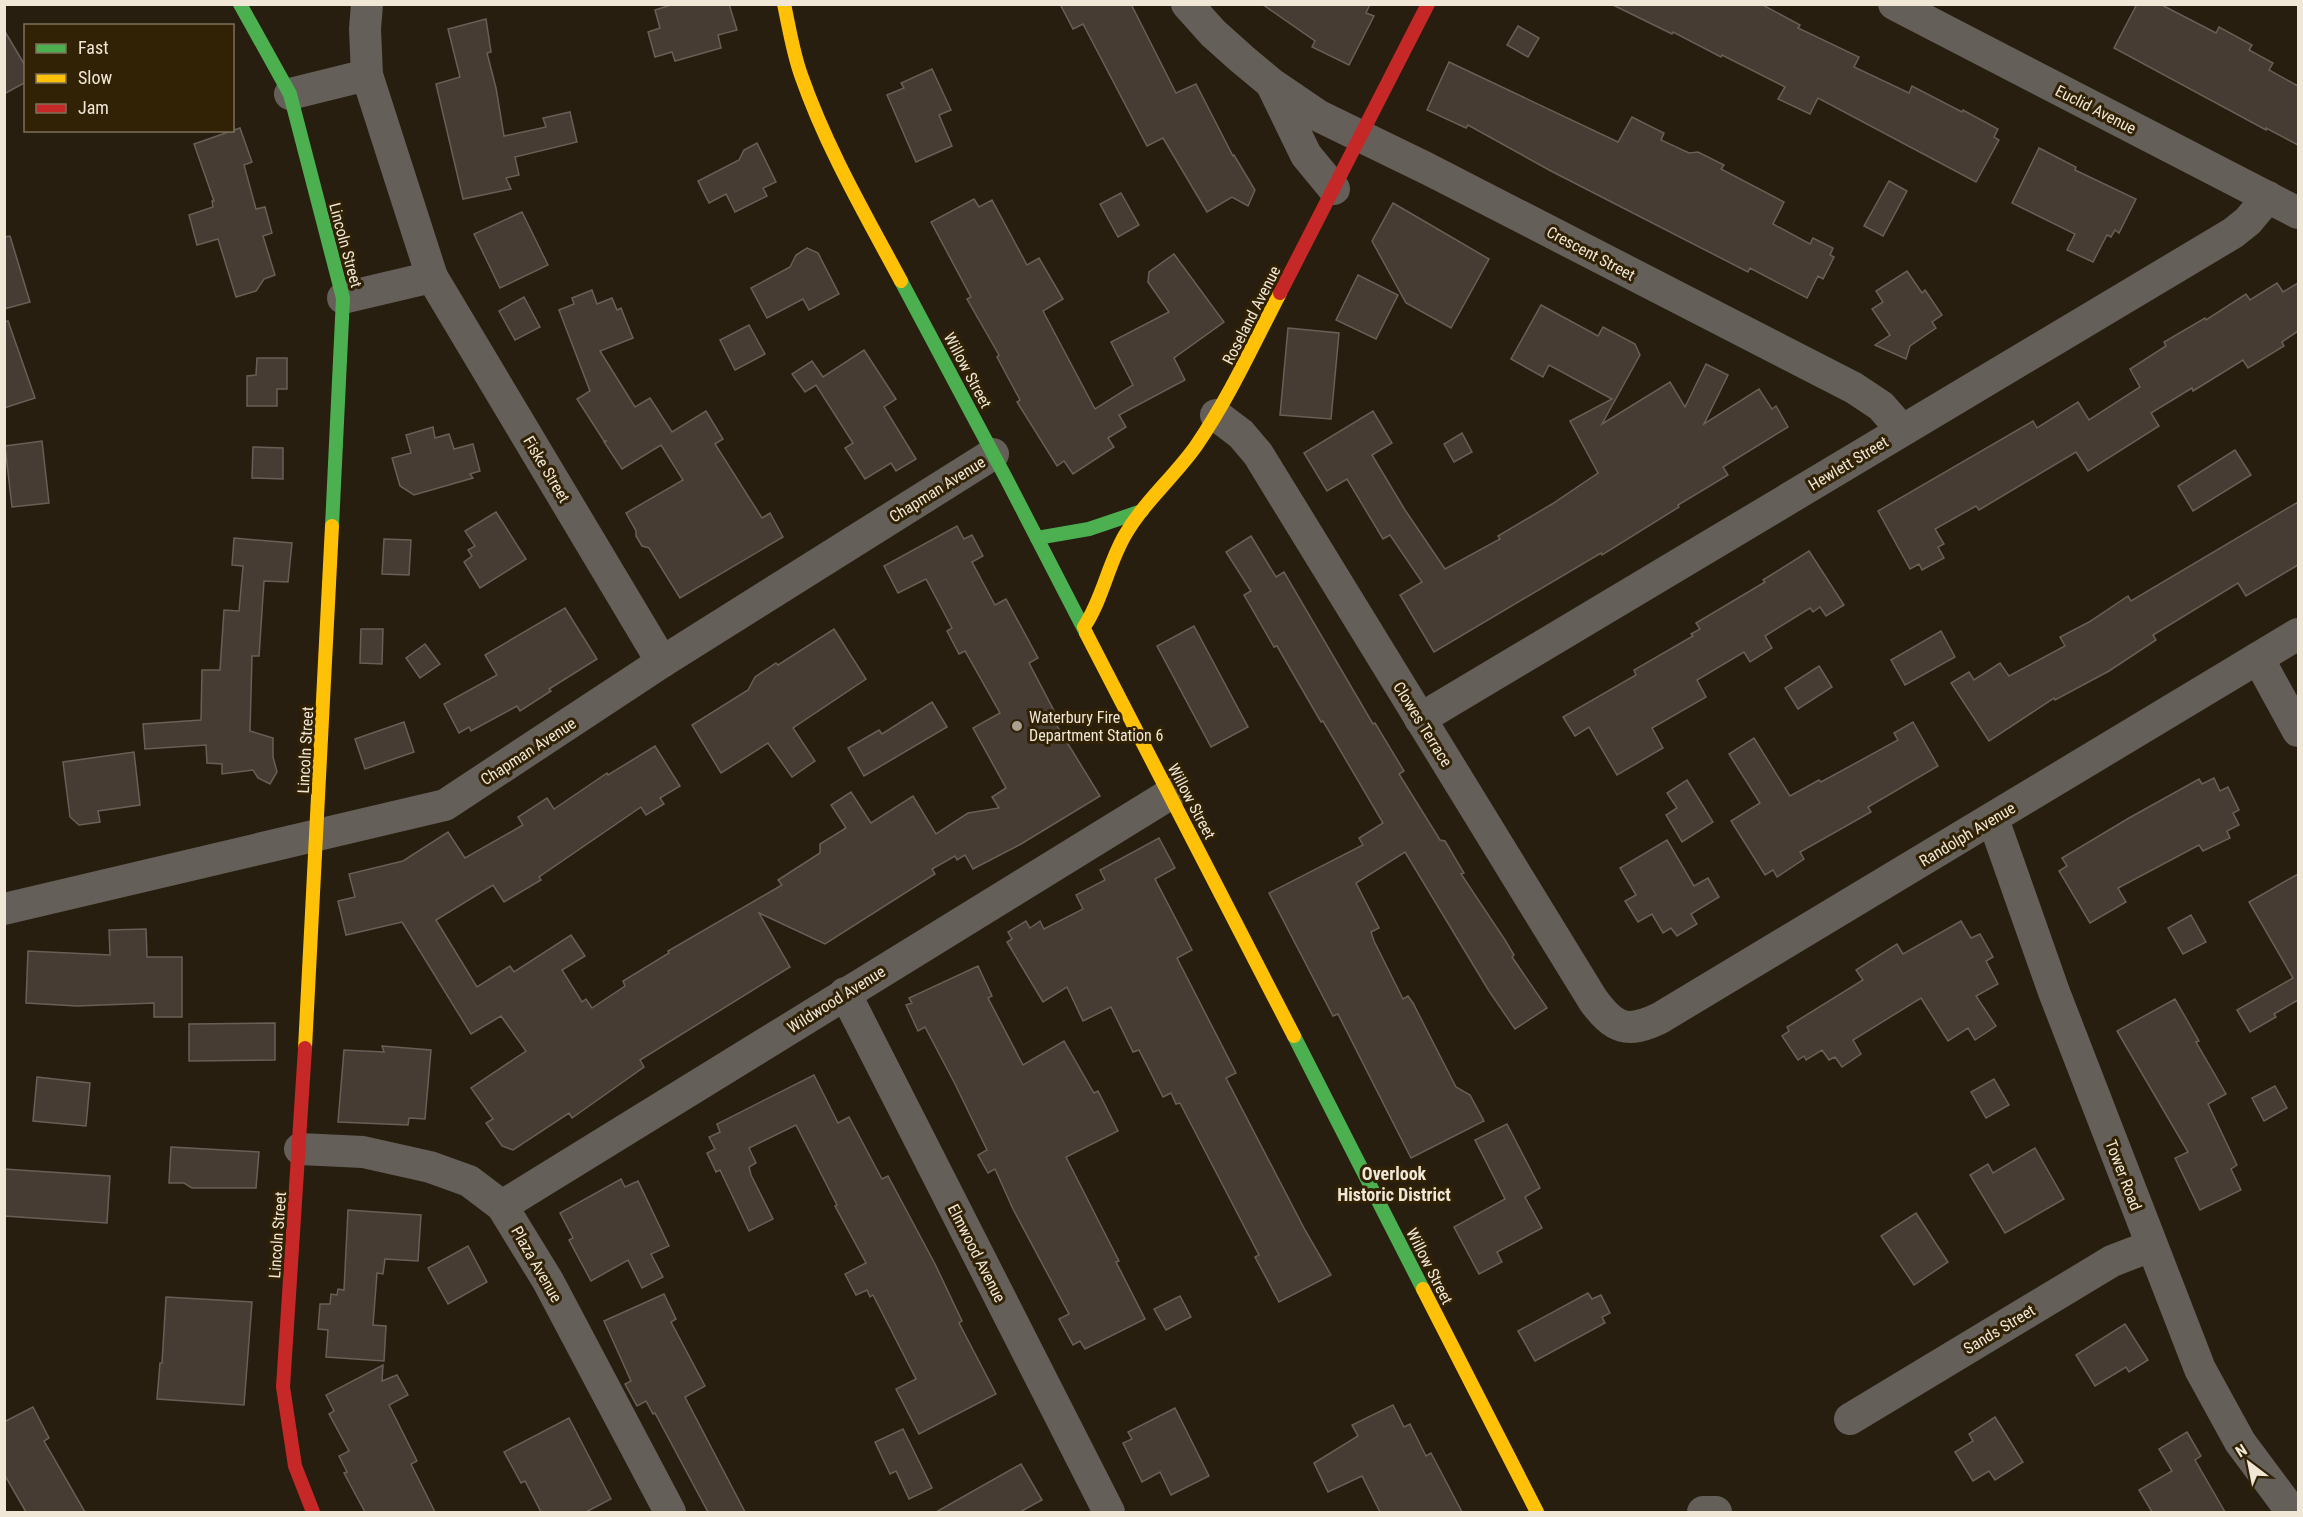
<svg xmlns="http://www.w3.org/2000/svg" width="2303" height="1517" viewBox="0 0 2303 1517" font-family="'Roboto Condensed',sans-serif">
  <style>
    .building { fill: #463c33; stroke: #6a5f57; stroke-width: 1.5 }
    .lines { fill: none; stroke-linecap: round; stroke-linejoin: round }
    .street { stroke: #645f58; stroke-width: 32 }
    .fast { stroke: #4caf50; stroke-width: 14 }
    .slow { stroke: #ffc107; stroke-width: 14 }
    .jam { stroke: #c62828; stroke-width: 14 }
    .poi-dot { fill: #aaa191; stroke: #312205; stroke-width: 2 }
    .labels { text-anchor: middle; stroke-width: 6; stroke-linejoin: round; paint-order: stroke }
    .street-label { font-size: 16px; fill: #f0e7d7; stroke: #312205 }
    .poi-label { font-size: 16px; fill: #f0e7d7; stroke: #312205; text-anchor: start }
    .neighbourhood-label { font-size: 18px; font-weight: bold; fill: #f0e7d7; stroke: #312205 }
  </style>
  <rect width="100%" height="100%" fill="#271e0f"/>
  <!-- building -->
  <g class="building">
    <path d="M674,4H729L737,30L718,35L721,48L675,61L672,52L655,57L648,32L660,28L655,10Z"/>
    <path d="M1060,4H1131L1176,93L1196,84L1233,156L1234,155L1255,190L1248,206L1232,197L1207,212L1163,138L1147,146L1083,24L1073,29Z"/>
    <path d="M1262,4H1370L1366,13L1374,16L1349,65L1312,47L1315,41Z"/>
    <path d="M1611,4H1761L1800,25L1798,28L1859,57L1854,67L1909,93L1912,86L1962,112L1963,110L1998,129L1994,137L1999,140L1976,182L1818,98L1810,114L1778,99L1785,87L1722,55L1721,57L1673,32L1672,34Z"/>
    <path d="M2137,4H2160L2216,33L2219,27L2252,45L2249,50L2273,63L2269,70L2298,86V145L2266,128V130L2114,48Z"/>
    <path d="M486,19L491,52L487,53L496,88L504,136L546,127L543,118L570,112L577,142L515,157L519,175L506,178L511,189L463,199L436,84L460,77L448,29Z"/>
    <path d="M1518,26L1539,38L1528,57L1507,45Z"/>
    <path d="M4,30L26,67V82L4,94Z"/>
    <path d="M1449,62L1618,142L1632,117L1664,133L1661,140L1689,153L1698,152L1724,165L1721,169L1784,202L1773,224L1810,244L1813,238L1833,248L1830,255L1834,257L1823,279L1818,276L1807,298L1750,268L1748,272L1551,171L1468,125L1466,128L1427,110Z"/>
    <path d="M932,69L951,110L939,115L952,146L916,162L887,95L904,88L901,83Z"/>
    <path d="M240,128L252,162L244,165L256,209L265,207L272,233L263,236L275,275L264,279L256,291L236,297L218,239L197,245L189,215L213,207L212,201H214L194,144Z"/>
    <path d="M757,143L776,182L763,188L767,196L735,212L726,194L709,203L698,181L739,160L744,150Z"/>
    <path d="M2039,148L2076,167L2075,170L2136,199L2119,233L2115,230L2111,237L2107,235L2093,262L2067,250L2075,234L2012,203Z"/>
    <path d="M1889,181L1907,191L1883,236L1864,226Z"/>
    <path d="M1121,193L1139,225L1118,237L1100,204Z"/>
    <path d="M974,199L979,207L992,200L1027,265L1039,258L1063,299L1043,311L1095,409L1133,385L1111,342L1169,312L1148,282L1149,272L1174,254L1224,322L1174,358L1185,380L1119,415L1126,427L1108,438L1114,447L1073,474L1064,461L1057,466L1017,402L1020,400L997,357L999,355L967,299L971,297L931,222Z"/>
    <path d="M1393,203L1489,259L1451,328L1406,303L1372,241Z"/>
    <path d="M522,212L548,265L500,288L474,234Z"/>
    <path d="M10,236L30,302L4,309V237Z"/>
    <path d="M807,248L818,253L839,294L809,310L803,299L767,318L751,288L790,267L796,255Z"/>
    <path d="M1907,271L1922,293L1925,290L1942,315L1932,322L1936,328L1910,346L1906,359L1875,345L1890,335L1872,309L1883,302L1876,291Z"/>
    <path d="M1358,275L1398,295L1376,339L1336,320Z"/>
    <path d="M2277,283L2283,292L2298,283V331L2282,342L2284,346L2248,368L2243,360L2193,391L2192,388L2151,413L2159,426L2088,471L2076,452L1979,510L1976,506L1935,529L1944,544L1938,547L1944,558L1922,570L1919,564L1910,569L1878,511L2033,421L2037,428L2078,402L2089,420L2140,387L2130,369L2166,346L2164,342L2205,318L2206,320L2246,294L2250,300Z"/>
    <path d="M592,290L597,304L612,298L617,310L621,308L633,338L600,351L635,407L650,398L672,432L706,411L723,439L715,444L762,518L770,513L783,537L680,598L649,548L642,546L636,536V531L626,513L683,480L661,445L622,469L604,442L607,441H604L577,399L590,391L559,310L574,304L572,298Z"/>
    <path d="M524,297L540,327L515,340L499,311Z"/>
    <path d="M1541,305L1598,336L1603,327L1635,344L1640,355L1602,424L1670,382L1685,407L1706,364L1728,375L1704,424L1759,389L1772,409L1776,406L1788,427L1723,467L1728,475L1678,505L1679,507L1602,555L1601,553L1434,652L1400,595L1422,582L1390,535L1383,539L1347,479L1327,491L1304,453L1373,411L1392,443L1372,455L1405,510L1445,569L1500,539L1498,536L1552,504L1598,473L1570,421L1612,399L1549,365L1543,377L1511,359Z"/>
    <path d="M8,321L35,398L4,408V322Z"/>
    <path d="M749,325L765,354L735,370L720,340Z"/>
    <path d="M1288,328L1339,333L1331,419L1280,415Z"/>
    <path d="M864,350L896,399L884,407L916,459L896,471L891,463L865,479L845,448L853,443L816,385L805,392L792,374L812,361L823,377Z"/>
    <path d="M257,358H287V389H277V406H247V376L256,375Z"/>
    <path d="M433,427L435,438L449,434L454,449L473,444L480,471L470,474L473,478L414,495L400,486L392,458L411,453L406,435Z"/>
    <path d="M1462,433L1472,452L1454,462L1444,444Z"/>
    <path d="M42,441L49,503L12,507L5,446Z"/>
    <path d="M253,447L283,448V479L252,478Z"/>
    <path d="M2235,450L2251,475L2193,511L2178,486Z"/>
    <path d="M2298,502V565L2246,596L2238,583L2153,635L2156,640L2109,671L2055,700L2054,698L1989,741L1951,683L1969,672L1974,680L2000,663L2009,676L2065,646L2060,637L2089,622L2128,596L2131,601Z"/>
    <path d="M496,512L526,559L480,588L464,562L472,556L468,550L475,546L465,531Z"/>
    <path d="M957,526L964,539L972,535L983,556L972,562L995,605L1006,599L1038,658L1029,663L1061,724L1057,726L1100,796L1021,844L973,869L965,855L957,860L955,856L932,869L935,874L825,944L759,913L790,967L640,1060L644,1067L572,1118L569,1113L513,1150L502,1146L486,1123L493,1119L471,1088L526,1051L501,1016L471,1034L402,922L346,935L338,901L355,897L349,874L403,861L448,832L465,858L523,825L518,817L547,798L554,809L607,773L608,775L655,746L680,786L660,798L664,804L646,815L641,807L539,877L541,880L504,902L493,885L436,920L477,987L510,966L514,972L571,935L585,956L562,970L582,1002L586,999L592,1008L625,986L623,981L669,953L668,951L782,885L778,880L820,853V844L846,828L831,805L851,792L871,823L913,796L936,834L968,813L999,808L992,797L1006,788L973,728L1000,713L965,651L959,654L947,631L952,628L926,579L898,593L884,566Z"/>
    <path d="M1251,536L1276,577L1284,572L1373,724L1375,723L1404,771L1399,774L1440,840L1445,841L1464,873L1461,874L1505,940L1514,955L1512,957L1547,1008L1515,1029L1489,991L1405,852L1356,883L1379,928L1371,932L1374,941L1403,999L1408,996L1413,1003L1456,1087L1470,1095L1484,1121L1411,1158L1338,1014L1333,1016L1269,893L1363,845L1359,838L1383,823L1323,721L1321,722L1277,646L1274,647L1244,595L1251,591L1226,552Z"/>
    <path d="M234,538L292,543L288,582L264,581L259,656H252L250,731L273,738V757L277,772L270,784L258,778L253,770L222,774V764L207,763L206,745L145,749L143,724L201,720L202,670H220L224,610L239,611L243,566L232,565Z"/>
    <path d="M384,539L411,540L409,575L382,574Z"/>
    <path d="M1809,551L1844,605L1826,616L1820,607L1813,612L1810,608L1765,636L1772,648L1750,662L1744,652L1697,680L1706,697L1652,728L1663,748L1617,775L1589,727L1575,736L1563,717L1636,675L1634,670L1693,636L1691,634L1700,629L1696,623L1765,582L1763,580Z"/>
    <path d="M565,608L597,659L549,689L551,691L520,711L517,706L471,731L469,727L459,733L444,704L497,675L485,655Z"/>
    <path d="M1194,626L1248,727L1211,747L1157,646Z"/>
    <path d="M361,629H383L382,664L360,663Z"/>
    <path d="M834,629L866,679L793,728L815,761L792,777L768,743L721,773L692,725L748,690L755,677L776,663L778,665Z"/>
    <path d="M1941,631L1955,657L1905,685L1891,660Z"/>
    <path d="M425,644L440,664L420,678L406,658Z"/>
    <path d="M1819,666L1832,687L1798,709L1785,688Z"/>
    <path d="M932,702L947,727L864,776L848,748L879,730L882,734Z"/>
    <path d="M404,722L414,752L365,769L355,739Z"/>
    <path d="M1913,722L1938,766L1868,807L1871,812L1800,852L1804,859L1777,877L1773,870L1765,875L1731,821L1760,803L1729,754L1754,738L1790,796L1819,780L1821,782L1898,740L1894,733Z"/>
    <path d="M134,752L140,805L98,811L100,822L79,825L70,817L63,762Z"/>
    <path d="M2214,778L2220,791L2228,787L2239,810L2233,813L2239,825L2227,831L2230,838L2203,851L2199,845L2118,888L2126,902L2090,923L2059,871L2067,866L2062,858L2129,818L2199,779L2202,784Z"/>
    <path d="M1687,780L1713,822L1682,842L1666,815L1677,808L1667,793Z"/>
    <path d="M1159,838L1175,868L1155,879L1192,950L1177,958L1236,1073L1226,1078L1305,1230L1331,1275L1279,1302L1255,1257L1259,1255L1180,1103L1176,1104L1171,1093L1163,1097L1139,1050L1133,1052L1111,1007L1083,1021L1067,987L1043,1002L1007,942L1012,939L1008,932L1026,921L1030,928L1040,921L1044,929L1083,909L1076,895L1105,880L1100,870Z"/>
    <path d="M1667,840L1694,886L1708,878L1719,897L1691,914L1697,924L1677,936L1671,928L1663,933L1652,914L1638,922L1625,901L1636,895L1620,868Z"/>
    <path d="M2298,874V1000L2274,1014L2276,1017L2250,1032L2237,1010L2293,978L2249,902Z"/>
    <path d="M2191,915L2206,942L2183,954L2168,928Z"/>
    <path d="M1961,921L1971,938L1980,934L1993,957L1986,961L1998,984L1976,996L1996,1026L1975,1040L1968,1028L1948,1041L1921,998L1853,1040L1861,1054L1842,1067L1835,1057L1829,1060L1822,1050L1806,1060L1804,1056L1798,1060L1782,1036L1789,1031L1787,1027L1863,980L1856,970L1897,944L1903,954Z"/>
    <path d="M146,929L147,957H182V1017H154V1003L77,1006L26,1003L28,951L110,955L109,930Z"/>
    <path d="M978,966L992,996L988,998L1023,1065L1064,1041L1094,1093L1098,1091L1118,1131L1066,1157L1097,1218L1119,1261L1116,1262L1145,1319L1085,1349L1080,1341L1073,1345L1059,1319L1069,1314L1013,1209L995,1169L988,1173L978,1155L987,1150L955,1084L925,1027L918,1031L906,1005L912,1003L909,998Z"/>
    <path d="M2175,999L2199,1041L2196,1042L2226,1094L2208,1104L2237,1165L2231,1169L2241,1190L2200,1210L2175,1158L2188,1152L2117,1031Z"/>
    <path d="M275,1023V1060L189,1061V1024Z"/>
    <path d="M382,1046L431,1050L425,1119L409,1118L408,1125L338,1122L344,1050L384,1052Z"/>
    <path d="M814,1075L838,1123L849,1117L882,1179L888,1176L935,1264L962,1321L959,1323L996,1394L919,1434L896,1389L916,1379L873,1295L870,1297L867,1290L856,1295L845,1274L866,1263L835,1206L837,1205L796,1125L749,1148L756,1163L749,1167L751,1175L773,1219L749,1231L720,1170L716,1172L707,1153L715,1149L709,1137L720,1132L717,1124Z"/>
    <path d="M37,1077L90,1083L86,1126L33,1121Z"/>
    <path d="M1994,1079L2009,1105L1986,1118L1971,1092Z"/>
    <path d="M2275,1086L2287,1108L2264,1121L2252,1098Z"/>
    <path d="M1507,1124L1540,1188L1525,1197L1542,1228L1497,1252L1502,1262L1479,1274L1454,1227L1505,1199L1475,1140Z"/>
    <path d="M171,1147L259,1152L256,1188H192L184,1183H169Z"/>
    <path d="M2035,1148L2064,1199L2005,1233L1970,1175L1988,1164L1993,1173Z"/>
    <path d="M4,1169L110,1176L107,1223L4,1216Z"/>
    <path d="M621,1179L625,1187L638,1181L669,1246L651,1254L663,1277L642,1288L628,1260L591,1281L569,1240L573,1238L560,1213Z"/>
    <path d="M348,1210L421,1215L418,1261L385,1259L383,1274L377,1273L373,1325L386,1326L384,1361L326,1357L328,1330L318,1329L320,1304H330L331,1294L337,1295L338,1289L344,1290Z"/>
    <path d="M1916,1213L1948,1262L1914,1285L1881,1236Z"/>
    <path d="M468,1246L487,1282L448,1304L428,1268Z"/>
    <path d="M1588,1293L1592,1299L1601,1295L1610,1313L1602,1317L1605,1323L1535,1361L1518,1331Z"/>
    <path d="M664,1294L676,1319L671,1322L705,1386L685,1397L745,1512H708L655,1413L653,1414L646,1401L637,1406L625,1384L631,1381L604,1321Z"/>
    <path d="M1180,1296L1191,1317L1166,1330L1154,1309Z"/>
    <path d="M166,1297L252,1302L244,1405L157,1399L160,1363H162Z"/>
    <path d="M2125,1324L2148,1360L2129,1372L2126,1367L2095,1386L2076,1355Z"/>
    <path d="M383,1365L382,1381L397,1375L408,1395L389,1405L417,1461L411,1464L435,1512H365L344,1473L347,1472L339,1456L349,1451L329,1414L334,1411L326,1395Z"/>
    <path d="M1393,1405L1404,1427L1410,1424L1426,1456L1431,1453L1462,1512H1380L1362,1476L1328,1492L1314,1463L1358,1436L1352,1425Z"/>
    <path d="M33,1407L49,1438L44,1441L85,1512H26L4,1474V1422Z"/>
    <path d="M1175,1408L1209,1476L1171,1495L1160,1472L1142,1482L1123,1443L1132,1439L1128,1432Z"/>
    <path d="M1995,1417L2023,1462L1995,1480L1989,1471L1973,1481L1955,1452L1973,1441L1969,1434Z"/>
    <path d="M569,1418L611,1499L586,1512H541L525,1481L521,1483L504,1452Z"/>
    <path d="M903,1429L932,1488L909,1499L896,1471L890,1474L875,1442Z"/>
    <path d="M2187,1432L2201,1456L2195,1460L2225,1512H2152L2139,1490L2172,1471L2159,1449Z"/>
    <path d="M1021,1464L1042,1500L1020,1512H936Z"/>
  </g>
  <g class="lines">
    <!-- street -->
    <g class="street">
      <path d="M367,4L365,29L367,75L432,277L662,662"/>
      <path d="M1187,4L1213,33L1242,59L1272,84L1319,116L1428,169L1854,388L1881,406L1902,430"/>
      <path d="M1894,4L2298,213"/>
      <path d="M1272,85L1306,155L1334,189"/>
      <path d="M290,94L367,75"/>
      <path d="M343,298L432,277"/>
      <path d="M1216,415L1241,434L1258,454L1593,1000C1614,1029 1627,1034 1660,1018L2298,634"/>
      <path d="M2258,658L2298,731"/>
      <path d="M1420,719L2233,233L2248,221L2268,197"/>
      <path d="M1993,819L2054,992L2200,1369L2240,1442L2292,1512"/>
      <path d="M4,909L445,805L662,662L993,454"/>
      <path d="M845,993L1109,1512"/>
      <path d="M300,1149L363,1152L430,1167L469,1181L502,1206L548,1281L670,1512"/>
      <path d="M502,1206L1170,794"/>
      <path d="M1850,1419L2112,1261L2151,1246"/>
      <path d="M1703,1512H1716"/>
    </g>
    <!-- fast -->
    <g class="fast">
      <path d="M240,4L290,94L343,298L332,526"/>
      <path d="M901,281L1007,480L1086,633"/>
      <path d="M1037,538L1089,529L1142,511"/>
      <path d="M1294,1036L1423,1289"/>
    </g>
    <!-- slow -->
    <g class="slow">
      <path d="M784,4C789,27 793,53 801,75C826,147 865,214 901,281"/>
      <path d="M1084,627C1103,598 1108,564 1125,535C1144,502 1174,477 1196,446C1229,398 1253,345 1280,293"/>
      <path d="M1086,633L1294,1036"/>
      <path d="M305,1048L332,526"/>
      <path d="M1423,1289L1537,1512"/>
    </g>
    <!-- jam -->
    <g class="jam">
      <path d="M1280,293L1428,4"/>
      <path d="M305,1048L283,1387L295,1466L313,1512"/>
    </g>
  </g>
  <!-- markers -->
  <circle class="poi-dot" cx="1017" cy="726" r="6"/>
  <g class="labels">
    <!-- street labels -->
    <g class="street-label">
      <text transform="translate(2096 109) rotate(27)" y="6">Euclid Avenue</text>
      <text transform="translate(346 245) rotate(75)" y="6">Lincoln Street</text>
      <text transform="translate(1591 253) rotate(28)" y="6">Crescent Street</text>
      <text transform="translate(1251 315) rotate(-63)" y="6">Roseland Avenue</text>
      <text transform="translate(968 370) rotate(62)" y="6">Willow Street</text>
      <text transform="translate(1848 463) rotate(-31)" y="6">Hewlett Street</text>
      <text transform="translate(547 469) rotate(59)" y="6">Fiske Street</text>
      <text transform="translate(937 489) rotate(-32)" y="6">Chapman Avenue</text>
      <text transform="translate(1423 724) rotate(58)" y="6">Clowes Terrace</text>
      <text transform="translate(305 750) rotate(-87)" y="6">Lincoln Street</text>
      <text transform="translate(528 751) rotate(-33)" y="6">Chapman Avenue</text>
      <text transform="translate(1192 801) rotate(62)" y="6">Willow Street</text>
      <text transform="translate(1967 834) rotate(-31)" y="6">Randolph Avenue</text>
      <text transform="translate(836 999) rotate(-32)" y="6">Wildwood Avenue</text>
      <text transform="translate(2124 1175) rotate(69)" y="6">Tower Road</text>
      <text transform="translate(277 1235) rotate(-86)" y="6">Lincoln Street</text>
      <text transform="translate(977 1253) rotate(63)" y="6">Elmwood Avenue</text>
      <text transform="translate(537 1264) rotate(60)" y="6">Plaza Avenue</text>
      <text transform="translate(1430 1266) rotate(63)" y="6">Willow Street</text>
      <text transform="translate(1999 1329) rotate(-31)" y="6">Sands Street</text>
    </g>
    <!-- poi labels -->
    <g class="poi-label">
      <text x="1029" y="723">Waterbury Fire<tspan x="1029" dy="18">Department Station 6</tspan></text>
    </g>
    <!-- neighbourhood labels -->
    <g class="neighbourhood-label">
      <text x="1394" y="1180">Overlook<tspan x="1394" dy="21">Historic District</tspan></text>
    </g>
  </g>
  <!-- border -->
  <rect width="2303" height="1517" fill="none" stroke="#f0e7d7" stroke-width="12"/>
  <!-- legend -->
  <rect x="24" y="24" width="210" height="108" fill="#312205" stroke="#7d7159" stroke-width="1.5"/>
  <rect x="36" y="44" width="30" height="9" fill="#4caf50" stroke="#7d7159" stroke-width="1.5"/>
  <text x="78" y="54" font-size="18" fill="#f0e7d7">Fast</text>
  <rect x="36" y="74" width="30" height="9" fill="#ffc107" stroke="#7d7159" stroke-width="1.5"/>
  <text x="78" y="84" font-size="18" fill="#f0e7d7">Slow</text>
  <rect x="36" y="104" width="30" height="9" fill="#c62828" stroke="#7d7159" stroke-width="1.5"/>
  <text x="78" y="114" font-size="18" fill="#f0e7d7">Jam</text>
  <!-- north arrow -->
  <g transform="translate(2249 1463) rotate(328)" stroke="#312205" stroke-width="4.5" paint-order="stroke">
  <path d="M0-4.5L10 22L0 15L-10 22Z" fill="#f0e7d7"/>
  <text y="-9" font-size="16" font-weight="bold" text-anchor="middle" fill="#f0e7d7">N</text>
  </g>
</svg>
